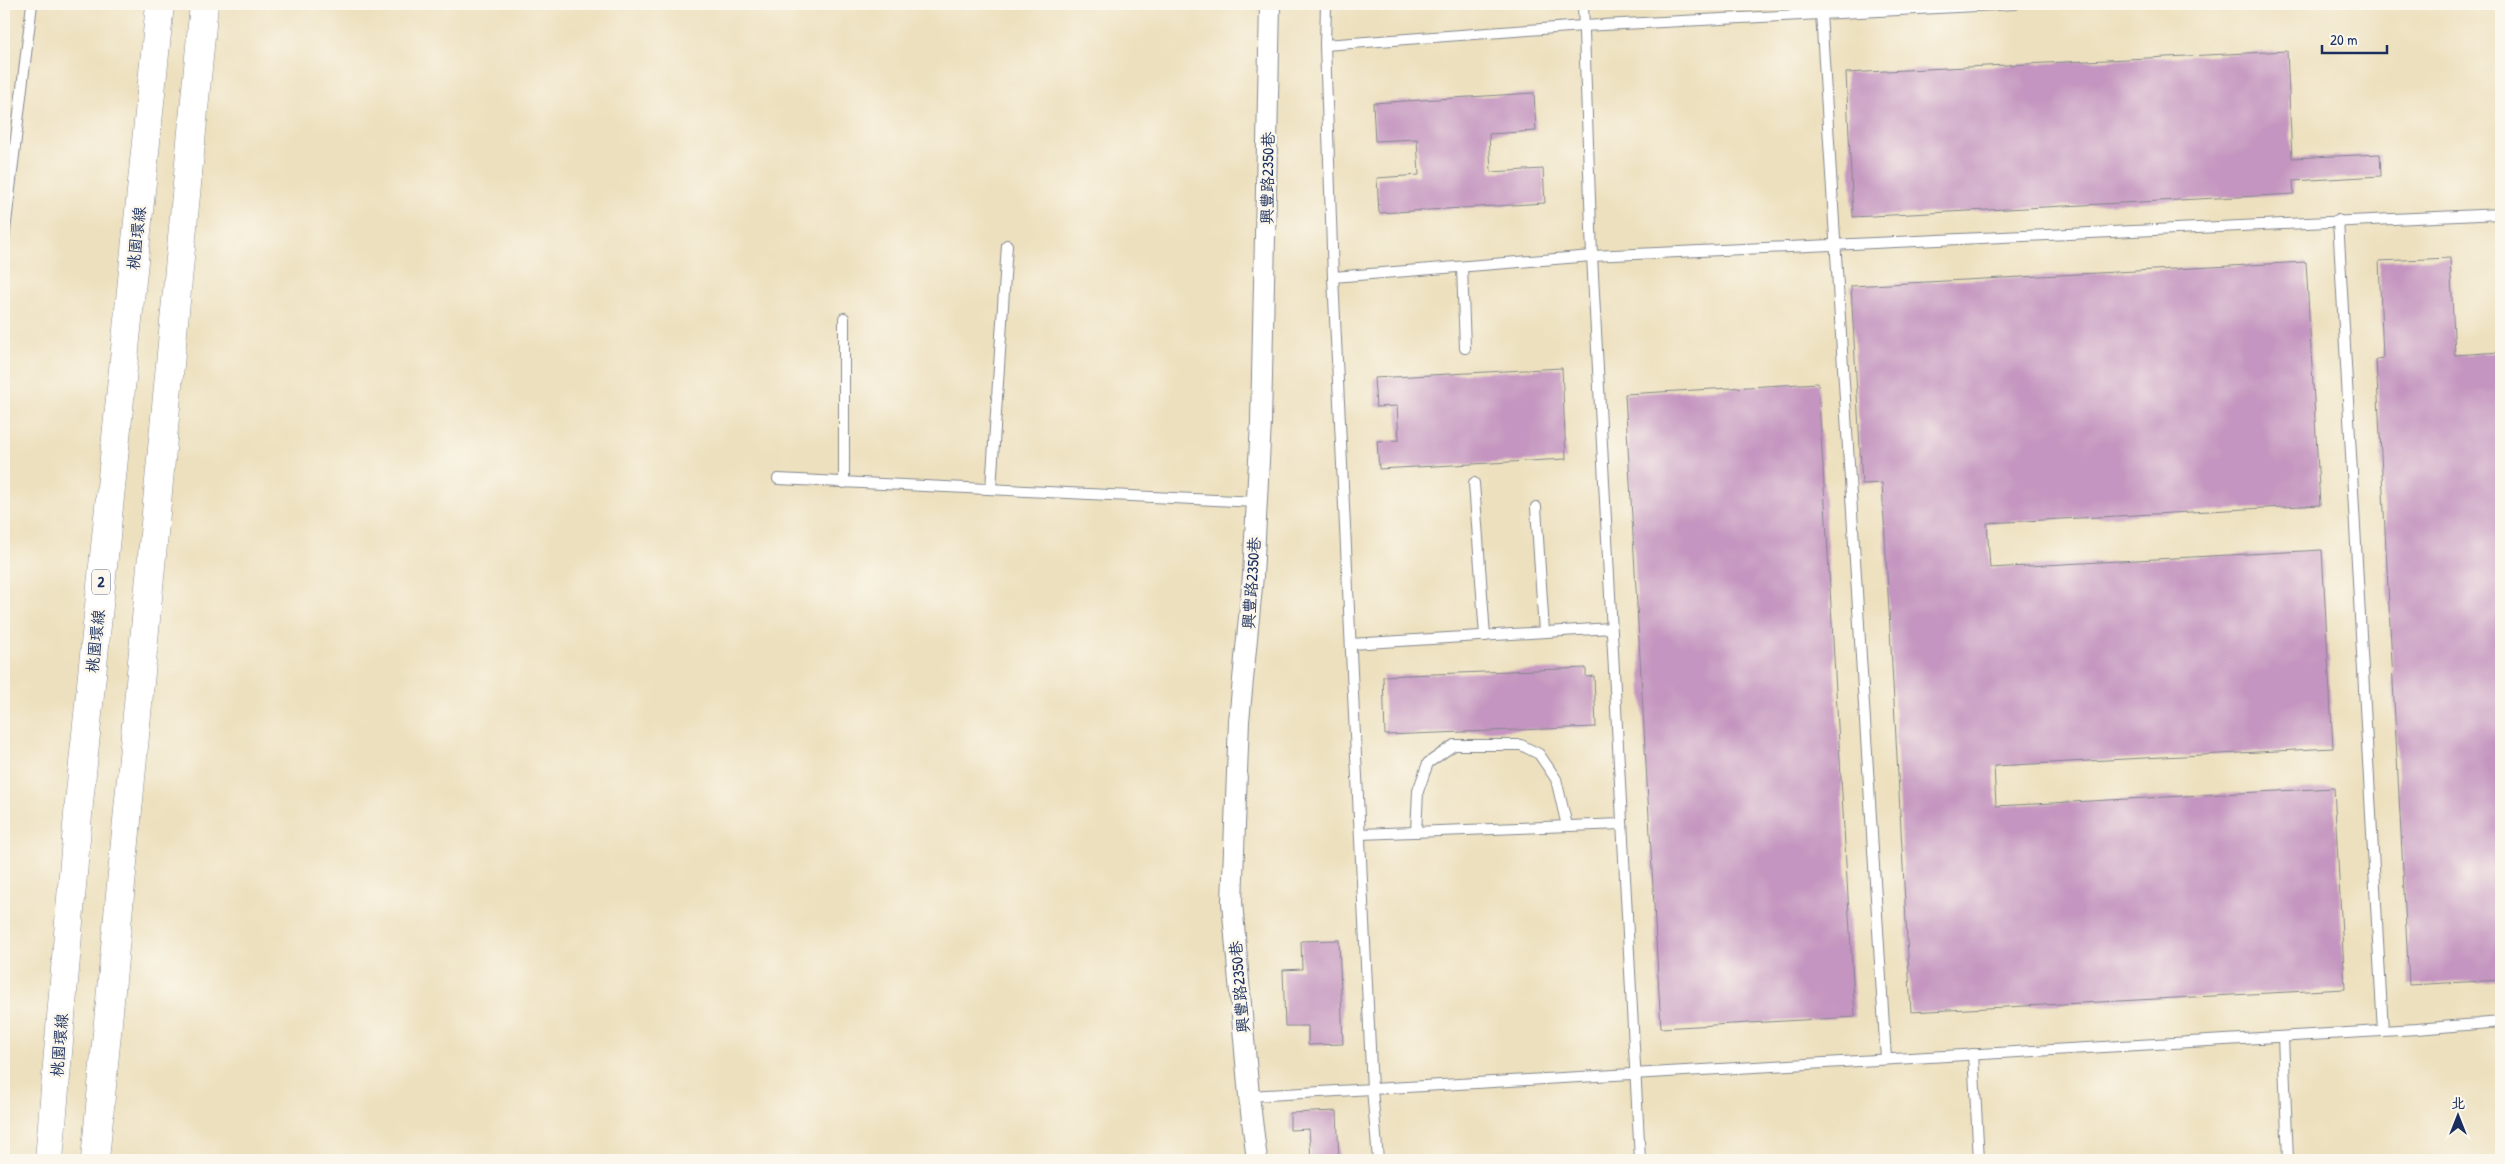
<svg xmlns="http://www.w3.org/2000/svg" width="2505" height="1164" viewBox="0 0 2505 1164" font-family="'Patrick Hand','LXGW WenKai TC',sans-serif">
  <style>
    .building { fill: #c495c0 }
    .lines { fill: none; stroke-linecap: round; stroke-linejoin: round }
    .service-casing { stroke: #84888e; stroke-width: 12 }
    .minor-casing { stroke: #84888e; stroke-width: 22 }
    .motorway-casing { stroke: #84888e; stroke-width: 29 }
    .service { stroke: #fff; stroke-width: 10 }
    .minor { stroke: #fff; stroke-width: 20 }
    .motorway { stroke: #fff; stroke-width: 28 }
    .labels { text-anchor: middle; stroke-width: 5; stroke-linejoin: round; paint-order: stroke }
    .shield { fill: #fbf7ec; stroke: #5e6b89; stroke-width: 1 }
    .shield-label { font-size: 15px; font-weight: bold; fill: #1b2f5e }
    .street-label { font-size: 16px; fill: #1b2f5e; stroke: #fbf7ec }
  </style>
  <rect width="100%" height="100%" fill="#fbf7ec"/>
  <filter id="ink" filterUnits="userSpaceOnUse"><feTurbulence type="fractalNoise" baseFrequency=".02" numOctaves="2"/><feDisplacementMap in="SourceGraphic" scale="10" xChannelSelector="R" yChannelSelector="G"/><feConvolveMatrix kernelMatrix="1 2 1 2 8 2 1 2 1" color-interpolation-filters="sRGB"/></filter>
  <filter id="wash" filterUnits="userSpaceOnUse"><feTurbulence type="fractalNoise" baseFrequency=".0096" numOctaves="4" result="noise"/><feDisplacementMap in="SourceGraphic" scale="20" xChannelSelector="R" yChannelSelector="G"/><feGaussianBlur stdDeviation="1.12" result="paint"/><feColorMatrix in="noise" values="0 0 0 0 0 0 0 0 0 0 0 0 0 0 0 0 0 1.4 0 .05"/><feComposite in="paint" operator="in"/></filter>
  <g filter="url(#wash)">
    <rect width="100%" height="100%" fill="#ede0be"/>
    <g id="blocks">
      <!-- building -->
      <g class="building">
        <path d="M2287,51L2292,158L2380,154L2381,176L2293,181L2294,194L1853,217L1846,73Z"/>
        <path d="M1534,93L1536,131L1489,134L1491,172L1543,169L1545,203L1379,213L1377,178L1419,175L1417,139L1375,141L1373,103Z"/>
        <path d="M2450,258L2455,355L2501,352V980L2409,985L2376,359L2383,358L2379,261Z"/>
        <path d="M2306,262L2320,505L1987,523L1990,568L2322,550L2333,748L1994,766L1996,806L2334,788L2345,989L1911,1012L1882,483L1862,484L1851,286Z"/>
        <path d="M1562,368L1566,459L1379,469L1377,441L1399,440L1397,406L1376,407L1374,378Z"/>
        <path d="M1818,383L1855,1017L1661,1028L1625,394Z"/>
        <path d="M1586,668V677L1594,676L1596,727L1385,735L1383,676Z"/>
        <path d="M1339,940L1343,1044L1308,1045V1026H1285L1283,970L1302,969L1301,941Z"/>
        <path d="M1337,1111L1339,1160H1311L1309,1129L1290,1130V1113Z"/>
      </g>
    </g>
  </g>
  <g filter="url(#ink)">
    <use href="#blocks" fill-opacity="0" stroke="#84888e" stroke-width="1"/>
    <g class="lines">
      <defs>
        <g id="service">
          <path d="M1326,4L1325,45L1333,277L1372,1089L1378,1160"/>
          <path d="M1583,4L1592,256L1640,1160"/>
          <path d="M1821,13L1886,1059"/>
          <path d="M1325,45L1583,26L2015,4"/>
          <path d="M2338,220L2383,1031"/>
          <path d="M4,239L32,4"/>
          <path d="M1462,267L1465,348"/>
          <path d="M1333,277L1592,256L2501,214"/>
          <path d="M844,318V483"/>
          <path d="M778,479L1257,502"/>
          <path d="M1474,483L1485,636"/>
          <path d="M991,489L1007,245"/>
          <path d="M1536,507L1544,632"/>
          <path d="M1351,644L1611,628"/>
          <path d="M1416,832L1418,791L1428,763L1454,745H1521L1539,754L1556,779L1567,826"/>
          <path d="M1360,834L1622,824"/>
          <path d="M2283,1037L2288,1160"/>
          <path d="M1973,1054L1979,1160"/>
          <path d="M1249,1096L2417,1029L2501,1022"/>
        </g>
        <path id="minor" d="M1257,1160L1249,1096L1232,902L1239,721L1253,576L1261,422L1270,4"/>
        <g id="motorway">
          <path d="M49,1160L79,803L160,4"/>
          <path d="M95,1160L204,4"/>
        </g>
      </defs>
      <!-- service casing -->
      <use href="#service" class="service-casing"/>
      <!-- minor casing -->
      <use href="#minor" class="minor-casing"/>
      <!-- motorway casing -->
      <use href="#motorway" class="motorway-casing"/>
      <!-- service -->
      <use href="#service" class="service"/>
      <!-- minor -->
      <use href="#minor" class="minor"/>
      <!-- motorway -->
      <use href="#motorway" class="motorway"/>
    </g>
  </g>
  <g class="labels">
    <!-- shield labels -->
    <rect class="shield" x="92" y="569.5" width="18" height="25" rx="4"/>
    <g class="shield-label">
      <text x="101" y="587">2</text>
    </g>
    <!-- street labels -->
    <g class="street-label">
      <text transform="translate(1267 178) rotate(-89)" y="6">興豐路2350巷</text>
      <text transform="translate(136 238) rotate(-84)" y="6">桃園環線</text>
      <text transform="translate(1251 583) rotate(-86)" y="6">興豐路2350巷</text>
      <text transform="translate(95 641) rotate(-84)" y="6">桃園環線</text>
      <text transform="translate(1239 987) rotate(-95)" y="6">興豐路2350巷</text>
      <text transform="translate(59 1045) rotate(-85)" y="6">桃園環線</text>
    </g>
  </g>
  <!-- margin -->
  <rect width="2505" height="1164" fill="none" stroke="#fbf7ec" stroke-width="20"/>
  <!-- north arrow -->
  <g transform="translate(2458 1116)" stroke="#fbf7ec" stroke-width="4" paint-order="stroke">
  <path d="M0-4L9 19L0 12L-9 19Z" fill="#1b2f5e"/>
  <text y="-8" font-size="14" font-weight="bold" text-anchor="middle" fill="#1b2f5e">北</text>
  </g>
  <!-- scale -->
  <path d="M2322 45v8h65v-8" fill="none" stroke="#1b2f5e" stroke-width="2.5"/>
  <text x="2330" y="45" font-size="15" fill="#1b2f5e" stroke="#fbf7ec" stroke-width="4" paint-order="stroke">20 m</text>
</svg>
